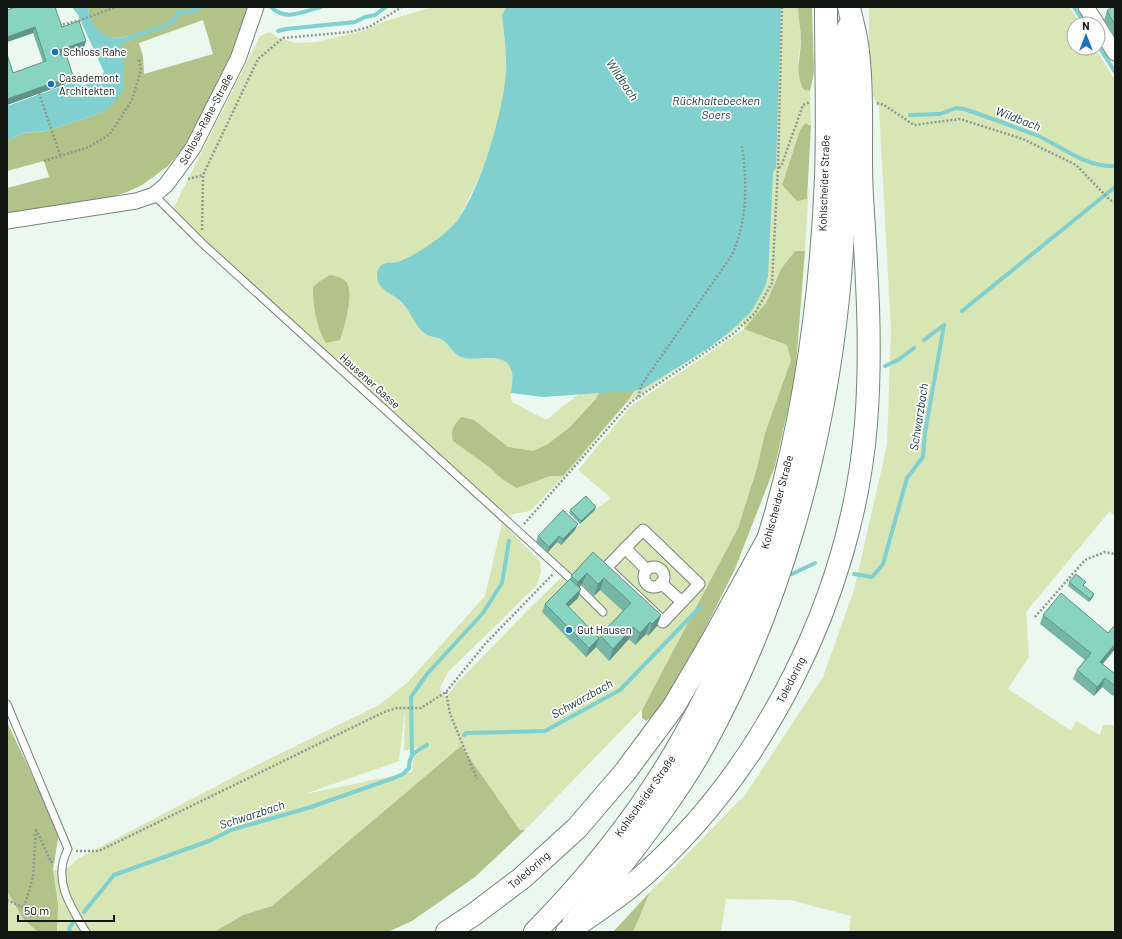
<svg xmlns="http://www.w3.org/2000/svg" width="1122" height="939" viewBox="0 0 1122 939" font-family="Barlow,sans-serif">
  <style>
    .green { fill: #d8e6b6; fill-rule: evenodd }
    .forest { fill: #b2c389; fill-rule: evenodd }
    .water { fill: #7fd0cf }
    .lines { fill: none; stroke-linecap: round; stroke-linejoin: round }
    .stream { stroke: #7fd0cf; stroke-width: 4 }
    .service-casing { stroke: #77837c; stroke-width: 9 }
    .pedestrian-casing { stroke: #77837c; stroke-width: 13 }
    .minor-casing { stroke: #77837c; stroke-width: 17 }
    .primary-casing { stroke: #77837c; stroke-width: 24 }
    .trunk-casing { stroke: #77837c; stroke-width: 24 }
    .path { stroke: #8e9891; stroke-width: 2.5; stroke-dasharray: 2 2; stroke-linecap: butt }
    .service { stroke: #fff; stroke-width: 7 }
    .pedestrian { stroke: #fff; stroke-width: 11 }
    .minor { stroke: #fff; stroke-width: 15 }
    .primary { stroke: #fff; stroke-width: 22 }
    .trunk { stroke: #fff; stroke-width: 22 }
    .wall { fill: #76b6a6; fill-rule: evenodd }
    .shaded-wall { fill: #609487 }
    .building { fill: #89d4c1; stroke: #609487 }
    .poi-dot { fill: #1773bf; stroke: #fff; stroke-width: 1.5 }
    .labels { text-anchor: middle; stroke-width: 3.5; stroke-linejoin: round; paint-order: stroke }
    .poi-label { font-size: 11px; fill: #111613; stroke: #fff; text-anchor: start }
    .street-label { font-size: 11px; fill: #111613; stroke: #fff }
    .water-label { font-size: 12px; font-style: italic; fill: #103838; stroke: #fff }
  </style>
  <rect width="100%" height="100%" fill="#eaf8ef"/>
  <!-- green -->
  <g class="green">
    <path d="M433,7H506L502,15C504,34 507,53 506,72C503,116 488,163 467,202C464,208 461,215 457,221C445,236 416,256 398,262C393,263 387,262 383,264C378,267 376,272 377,277C380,292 394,294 403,304C412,313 415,325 424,333C429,337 436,337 441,339C450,344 454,356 464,358C477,361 499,353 508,364C518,375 508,390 512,402L546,420L579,394L760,7H798L801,40L798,61L804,90L810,91L811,126L805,123L800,130L782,185L807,199L809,185L805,251H795L781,269L766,303L745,329L787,345L791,360L765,433L757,468L738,528L655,686L643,708L525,830H520L460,747L272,906L243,915L214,932H58L53,870H65L79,858L251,768L379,705L407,683L485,596L502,523L169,217L260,36L270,32L278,38L297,43L316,42L366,30L382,22ZM744,322V329L631,406L578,470L611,498L595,510L575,530L557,542L547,553L567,572L528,610L457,683L445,698L440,688L448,672L537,585L541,572L540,561L503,523L509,515L530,511L573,467L624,405L733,331ZM405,709L404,751L426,745L414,757L412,772L305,794L399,761Z"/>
    <path d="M869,7H1070L1080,24H1074V48H1095L1115,80V516L1110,511L1026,612L1029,657L1008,689L1071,731L1076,721L1100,735L1103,725H1115V932H849L851,916L790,900L726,899L721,932H633L650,892L745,795L823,677L854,590L887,445L891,331L879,108L869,88Z"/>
    <path d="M7,891L23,919L38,932H7Z"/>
  </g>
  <!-- forest -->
  <g class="forest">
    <path d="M88,7H249L232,56L189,141L168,166L142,185L127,192L100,200L7,215V188L49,177L44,161L7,171V141L23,133L46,131L103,112L121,47L122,43L130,40L128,36C106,43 89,29 88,7ZM203,20L213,54L144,74L143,56L139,43Z"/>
    <path d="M798,7H812L814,73L810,91L804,90C795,74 800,59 801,41C801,30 798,18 798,7Z"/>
    <path d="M805,123L811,126L807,199L797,201L782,185L800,130Z"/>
    <path d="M795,251H805L795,378L775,466L735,569L689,661L655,715L646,721L642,718V710L738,528L757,468L765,433L791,360L787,345L744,329L766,303L781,269Z"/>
    <path d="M330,275C336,276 344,278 347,283C354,295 344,328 340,340L326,343C316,327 313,306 313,287L320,281Z"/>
    <path d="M643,378L626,403L563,476H550L517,488L502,479L489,467L453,441C450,430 454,425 461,417L474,420L508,447L533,451L548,444L569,428L596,399L606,379Z"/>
    <path d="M7,722L59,832L53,870L58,905L57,932H38L23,919L7,891Z"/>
    <path d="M461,746L520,830H525L475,877L412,921L388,932H214L243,915L272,906Z"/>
    <path d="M650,892L633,932H613Z"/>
  </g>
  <!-- water -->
  <g class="water">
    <path d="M72,7H88C89,28 107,43 128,36L130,40L123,43L121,47L124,63V89L114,103L103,112L46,131L23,133L7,141V106L71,83L84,85L98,80L104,72L78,15Z"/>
    <path d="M506,7H781L776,168L773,172L768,277L764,289L751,312L731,331L709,348L641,390L543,397L511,393C512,383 515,372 508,364C498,353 477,361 464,358C454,356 450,344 441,339C436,337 429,337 424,333C415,325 412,315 405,306C397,294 376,292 377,274C377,270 380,266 383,264C387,262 393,263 398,262C416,255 445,236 457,221C481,188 503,113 506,72C507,53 504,34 502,15Z"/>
  </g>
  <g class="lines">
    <!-- stream -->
    <g class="stream">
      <path d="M271,7C286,22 304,11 321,7"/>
      <path d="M1074,7L1085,24"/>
      <path d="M278,31L286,29L355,22L365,17L375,15L386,7"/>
      <path d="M129,38L164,26L173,21L180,11H193L201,7"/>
      <path d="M1098,45L1115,72"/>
      <path d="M910,115L940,114L956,108L964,109C988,117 1012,126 1036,135C1062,146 1086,168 1115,166"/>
      <path d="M962,311L1115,187"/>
      <path d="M924,340L944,325"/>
      <path d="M885,366L898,360L914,348"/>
      <path d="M792,574L815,563"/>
      <path d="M854,574L872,577L883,564L907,478L923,457L925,433L944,325"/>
      <path d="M464,735L466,733L545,731L620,690L700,607"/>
      <path d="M412,754L411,697L427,674L483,613L502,583L509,541"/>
      <path d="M84,912L114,875L209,841L231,830L308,808L394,778L403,774L409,768C409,754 415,752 427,745"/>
      <path d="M70,932L69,929L73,922"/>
    </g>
    <defs>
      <g id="service">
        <path d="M154,195L202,243L573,581"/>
        <path d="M579,588L603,612"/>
        <path d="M7,704L68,849C52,879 70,906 86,932"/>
      </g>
      <g id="pedestrian">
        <path d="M643,530L699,584L663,622L606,568Z"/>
        <path d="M625,548L646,569"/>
        <circle cx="654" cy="577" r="10"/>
        <path d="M661,583L682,602"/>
      </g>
      <g id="minor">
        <path d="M1086,7L1097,24"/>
        <path d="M1098,26L1115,53"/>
        <path d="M7,221L136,201L154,195L166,185L193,148L238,59L256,7"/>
      </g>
      <g id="primary">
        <path d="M573,924C589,906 604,887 619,868C650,828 680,788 704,745C779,608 822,453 838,298C847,209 846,118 848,28"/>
        <path d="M535,932C592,874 644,808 684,737C780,568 818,370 826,178C828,121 826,64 826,7"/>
      </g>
      <g id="trunk">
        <path d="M447,932L473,915L522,878L577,828L625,772L674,706L712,641L767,541"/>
        <path d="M567,932C588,917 610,903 630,887C763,776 852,596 866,424C872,349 867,273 862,197C859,149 864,100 858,52C857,37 852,22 849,7"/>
      </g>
    </defs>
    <!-- service casing -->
    <use href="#service" class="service-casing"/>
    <!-- pedestrian casing -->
    <use href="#pedestrian" class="pedestrian-casing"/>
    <!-- minor casing -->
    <use href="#minor" class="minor-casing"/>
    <!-- primary casing -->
    <use href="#primary" class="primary-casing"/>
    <!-- trunk casing -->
    <use href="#trunk" class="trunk-casing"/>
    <!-- path -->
    <g class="path">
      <path d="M59,25L78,21L116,7"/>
      <path d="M39,93L61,158"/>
      <path d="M877,103L884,105L914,125L960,119L1023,139L1076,165L1109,199L1115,203"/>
      <path d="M44,161L89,147L110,134L132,100L141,70L139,58"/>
      <path d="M779,168L782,164L803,105L810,102"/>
      <path d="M188,179L203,175"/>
      <path d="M202,230L203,175L258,59L283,38L350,32L369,27L402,7"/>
      <path d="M638,397L642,384L732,255C748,219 747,184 742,146"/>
      <path d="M524,524L631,402L734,333L755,313L772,283L778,168L782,7"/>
      <path d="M1035,617L1085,560L1105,552L1115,554"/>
      <path d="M446,692L450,714L477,779"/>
      <path d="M36,829L51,862L54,859"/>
      <path d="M76,851H99L384,712L397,708H421L446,692L486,643L553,574"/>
      <path d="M7,900L24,908L33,877L36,829"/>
    </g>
    <!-- service -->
    <use href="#service" class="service"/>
    <!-- pedestrian -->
    <use href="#pedestrian" class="pedestrian"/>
    <!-- minor -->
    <use href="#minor" class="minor"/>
    <!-- primary -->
    <use href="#primary" class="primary"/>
    <!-- trunk -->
    <use href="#trunk" class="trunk"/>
  </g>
  <!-- wall -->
  <g class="wall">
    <path d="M1115,7V39L1104,20L1107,11Z"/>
    <path d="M7,10L62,27L86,41L84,47L61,55L71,82L7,105V54L13,73L43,62L33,33L7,42Z"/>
    <path d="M570,510H595L580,524L569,513Z"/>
    <path d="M575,530L561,545L557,542L547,553L536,542L538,536Z"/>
    <path d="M593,552L661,615L657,626L648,636L646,634L635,645L629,639L609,661L596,647L586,657L542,612L545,604L570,579L571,576ZM582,584L594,596L600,590L623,611L600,635L599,638L568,607L578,598L579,588Z"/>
    <path d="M1069,582L1084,586L1094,594L1093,597L1089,602L1068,586Z"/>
    <path d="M1043,615L1115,649L1102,664L1115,674V694L1113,696L1102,687L1094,696L1073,679L1077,670L1085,660L1040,624Z"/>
  </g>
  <!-- shaded-wall -->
  <g class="shaded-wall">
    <path d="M35,27L33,33L7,42V37Z"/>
    <path d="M86,41L84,47L57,56L59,50Z"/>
    <path d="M73,76L71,82L7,105V99Z"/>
    <path d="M596,507L595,510L580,524L581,521Z"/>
    <path d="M578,524L575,530L561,545L563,539Z"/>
    <path d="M559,536L557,542L547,553L549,547Z"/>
    <path d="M587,573L582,584L573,594L578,582Z"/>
    <path d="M604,578L600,590L594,596L598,584Z"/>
    <path d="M581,589L578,598L562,613L566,604Z"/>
    <path d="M1094,594L1093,597L1089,602L1090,599Z"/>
    <path d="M661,615L657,626L648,636L652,624Z"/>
    <path d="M650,622L646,634L635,645L640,633Z"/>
    <path d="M633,627L629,639L609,661L613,649Z"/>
    <path d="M599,638L596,647L586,657L589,648Z"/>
    <path d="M1115,644V649L1097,671L1100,662Z"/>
    <path d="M1105,678L1102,687L1094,696L1097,687Z"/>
  </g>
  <!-- building -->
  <g class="building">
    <path d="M16,7H55L62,27L79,21L86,41L59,50L61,56L66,54L73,76L7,99V54L13,73L46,61L35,27L7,37V10Z"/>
    <path d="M1112,7H1115V25L1107,11Z"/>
    <path d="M586,496L596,507L581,521L570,510Z"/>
    <path d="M563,510L578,524L563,539L559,536L549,547L538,536Z"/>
    <path d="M593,552L661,615L652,624L650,622L640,633L633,627L613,649L600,635L631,603L604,578L598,584L587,573L578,582L571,576Z"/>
    <path d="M1076,574L1086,582L1083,585L1094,594L1090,599L1069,582Z"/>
    <path d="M570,579L581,589L566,604L599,638L589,648L545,604Z"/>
    <path d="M1061,593L1108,633L1114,626H1115V644L1100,662L1115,674V686L1105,678L1097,687L1077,670L1091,653L1043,615Z"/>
  </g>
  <!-- markers -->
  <g class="poi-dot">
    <circle cx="55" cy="52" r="4"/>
    <circle cx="51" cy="84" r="4"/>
    <circle cx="569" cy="630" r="4"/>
  </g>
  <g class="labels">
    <!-- poi labels -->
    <g class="poi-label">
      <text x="63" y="56">Schloss Rahe</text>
      <text x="59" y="82">Casademont<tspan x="59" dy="13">Architekten</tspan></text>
      <text x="577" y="634">Gut Hausen</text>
    </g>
    <!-- street labels -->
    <g class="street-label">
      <text transform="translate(206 119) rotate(-62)" y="4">Schloss-Rahe-Straße</text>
      <text transform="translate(824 183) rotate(-88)" y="4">Kohlscheider Straße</text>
      <text transform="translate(370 381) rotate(42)" y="4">Hausener Gasse</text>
      <text transform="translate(777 502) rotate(-75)" y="4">Kohlscheider Straße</text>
      <text transform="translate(791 680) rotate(-63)" y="4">Toledoring</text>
      <text transform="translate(645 796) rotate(-55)" y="4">Kohlscheider Straße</text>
      <text transform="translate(529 870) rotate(-41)" y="4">Toledoring</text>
    </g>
    <!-- water labels -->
    <g class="water-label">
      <text transform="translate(622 80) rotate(56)" y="4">Wildbach</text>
      <text x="716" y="105">Rückhaltebecken<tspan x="716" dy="14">Soers</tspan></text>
      <text transform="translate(1018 119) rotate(21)" y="4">Wildbach</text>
      <text transform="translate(919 417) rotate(-81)" y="4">Schwarzbach</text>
      <text transform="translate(582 699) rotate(-29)" y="4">Schwarzbach</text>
      <text transform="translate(252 815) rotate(-18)" y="4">Schwarzbach</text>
    </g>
  </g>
  <!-- border -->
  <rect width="1122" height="939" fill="none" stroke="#111613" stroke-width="16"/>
  <!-- north arrow -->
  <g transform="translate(1086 36)"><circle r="19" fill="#ffffff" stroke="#a0a2a1"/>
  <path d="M0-3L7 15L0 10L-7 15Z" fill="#1773bf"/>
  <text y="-6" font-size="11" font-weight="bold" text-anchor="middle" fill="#111613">N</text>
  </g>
  <!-- scale -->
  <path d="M18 915v6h96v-6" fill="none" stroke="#111613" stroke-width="2"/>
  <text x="24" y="915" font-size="12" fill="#111613" stroke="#ffffff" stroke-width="3" paint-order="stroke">50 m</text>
</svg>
